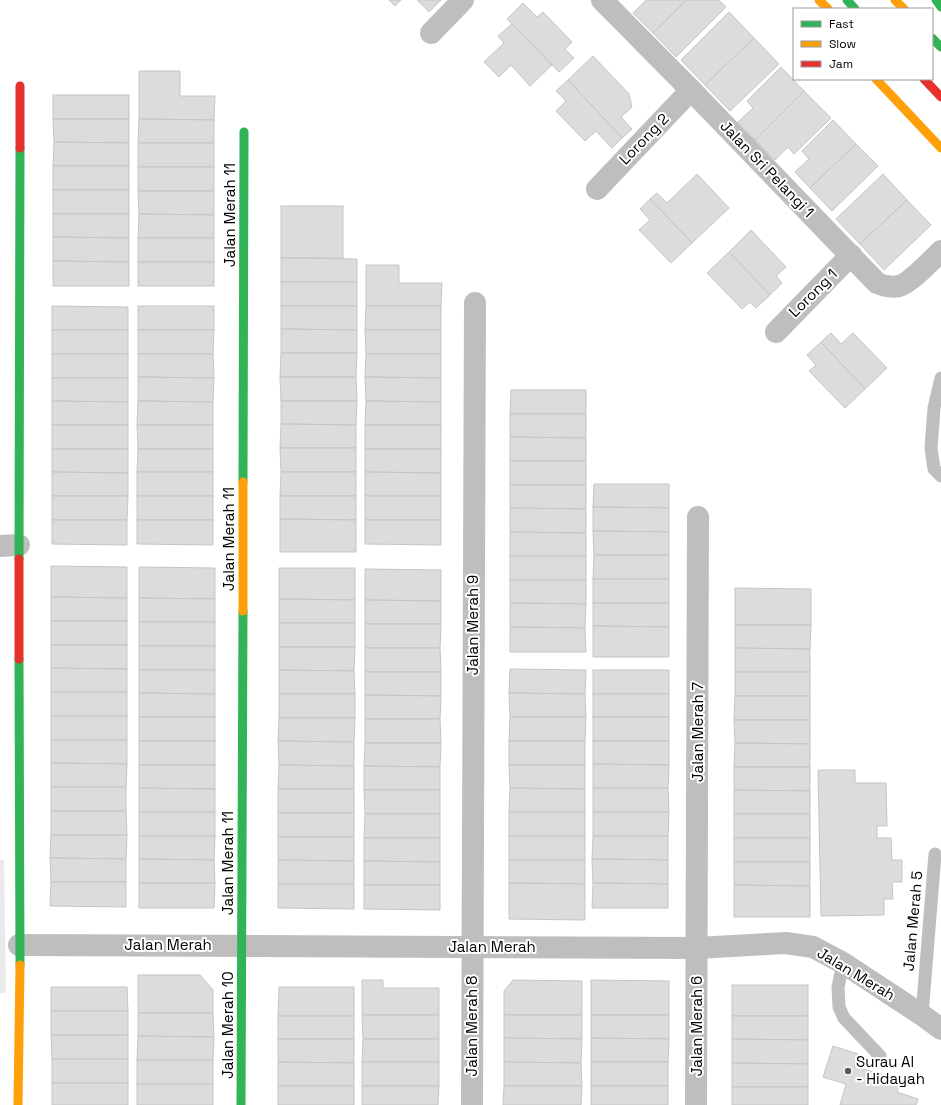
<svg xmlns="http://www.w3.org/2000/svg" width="941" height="1105" viewBox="0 0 941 1105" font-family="'Space Grotesk',sans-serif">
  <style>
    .green { fill: #eaeaea }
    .building { fill: #dcdcdc; stroke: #c5c5c5 }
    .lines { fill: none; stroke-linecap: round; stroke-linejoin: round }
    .lane { stroke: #bebebe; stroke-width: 13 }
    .street { stroke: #bebebe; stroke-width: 22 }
    .fast { stroke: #30b455; stroke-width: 9 }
    .slow { stroke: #ff9f0a; stroke-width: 9 }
    .jam { stroke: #e5322d; stroke-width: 9 }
    .poi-dot { fill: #595959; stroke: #fff; stroke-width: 1.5 }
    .labels { text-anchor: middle; stroke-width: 4; stroke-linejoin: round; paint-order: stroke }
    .street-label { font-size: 15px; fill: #000; stroke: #fff }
    .poi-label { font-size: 15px; fill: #000; stroke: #fff; text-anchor: start }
  </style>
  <rect width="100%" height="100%" fill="#fff"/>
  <!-- green -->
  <path class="green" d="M0,860H4L6,993H0Z"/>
  <!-- building -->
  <g class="building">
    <path d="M389,0H401L395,6Z"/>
    <path d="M417,0H441L429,12Z"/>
    <path d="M646,0H687L653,33L633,13Z"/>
    <path d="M687,0H719L726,7L676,57L653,33Z"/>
    <path d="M523,3L537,17L543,12L572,42L565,49L574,58L559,72L507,19Z"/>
    <path d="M729,12L754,38L705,85L681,60Z"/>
    <path d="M512,24L552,65L530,86L511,65L499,77L484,62L504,43L498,36Z"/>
    <path d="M754,38L779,64L730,111L705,85Z"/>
    <path d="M593,56L629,94L632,107L621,117L632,129L622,138L568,80Z"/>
    <path d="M781,67L804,91L755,140L738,122L753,108L747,101Z"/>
    <path d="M139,71H180V96H215L214,120L139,119Z"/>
    <path d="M568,80L622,138L612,148L596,131L585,141L556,111L566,101L556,91Z"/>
    <path d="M804,91L831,118L794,154L788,147L775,160L755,140Z"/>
    <rect x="53" y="95" width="76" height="24"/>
    <path d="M53,119H129V143L54,142Z"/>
    <path d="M139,119L214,120V143H138Z"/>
    <path d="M833,120L856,144L810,188L795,172L809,159L802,151Z"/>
    <path d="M54,142L129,143V166H53Z"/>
    <rect x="138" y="143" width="76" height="24"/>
    <path d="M856,144L878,166L832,211L810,188Z"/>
    <rect x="53" y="166" width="76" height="24"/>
    <rect x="138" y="167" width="76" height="24"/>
    <path d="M697,174L729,208L692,243L650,199L657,193L667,203Z"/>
    <path d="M883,174L907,200L860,244L836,219Z"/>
    <rect x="53" y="190" width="76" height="24"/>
    <path d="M138,191H214V215L139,214Z"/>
    <path d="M650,199L692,243L671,263L639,230L650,220L640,209Z"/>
    <path d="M907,200L931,225L884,270L860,244Z"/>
    <rect x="281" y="206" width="62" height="52"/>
    <path d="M53,214H129V238L53,237Z"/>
    <path d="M139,214L214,215V238H138Z"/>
    <path d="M751,230L786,267L776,276L782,283L770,295L729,252Z"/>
    <path d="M53,237L129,238V262L53,261Z"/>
    <rect x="138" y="238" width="76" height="24"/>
    <path d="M729,252L770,295L756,308L750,302L742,309L707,273Z"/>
    <path d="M281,258L357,259V282H281Z"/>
    <path d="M53,261L129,262V286H53Z"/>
    <rect x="138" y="262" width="76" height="24"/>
    <path d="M366,265H399V283H442L441,306H366Z"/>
    <rect x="281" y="282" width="76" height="24"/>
    <path d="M52,306L128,307V330H52Z"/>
    <rect x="138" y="306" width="76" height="24"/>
    <path d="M281,306H357V330L281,329Z"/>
    <path d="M366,306H441V330H365Z"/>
    <path d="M281,329L357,330V353H281Z"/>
    <rect x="52" y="330" width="76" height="24"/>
    <path d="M138,330H214L213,354H138Z"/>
    <path d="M365,330H441V354H366Z"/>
    <path d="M831,333L841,344L853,333L887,368L865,389L821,342Z"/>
    <path d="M821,342L865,389L845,408L809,371L816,365L807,355Z"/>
    <path d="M281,353H357L356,377H280Z"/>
    <rect x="52" y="354" width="76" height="24"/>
    <path d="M138,354H213L214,378L138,377Z"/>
    <path d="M366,354H441V378L365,377Z"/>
    <path d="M138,377L214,378L213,402L138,401Z"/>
    <path d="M280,377H356L357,401H281Z"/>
    <path d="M365,377L441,378V402L366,401Z"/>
    <path d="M52,378H128V402L52,401Z"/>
    <path d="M511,390H586V414H510Z"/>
    <path d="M52,401L128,402V425H52Z"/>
    <path d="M138,401L213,402V425H137Z"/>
    <path d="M281,401H357L356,425L281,424Z"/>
    <path d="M366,401L441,402V425H365Z"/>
    <path d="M510,414H586V438L510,437Z"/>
    <path d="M281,424L356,425V448H280Z"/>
    <rect x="52" y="425" width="76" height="24"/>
    <path d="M137,425H213V449H138Z"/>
    <rect x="365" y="425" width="76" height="24"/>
    <path d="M510,437L586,438V461H510Z"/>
    <path d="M280,448H356V472H281Z"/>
    <path d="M52,449H128V473L52,472Z"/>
    <path d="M138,449H213V472H137Z"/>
    <path d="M365,449H441V473L365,472Z"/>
    <rect x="510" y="461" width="76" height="24"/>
    <path d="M52,472L128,473V496H52Z"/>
    <rect x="137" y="472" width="76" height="24"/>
    <path d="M281,472H356V496H280Z"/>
    <path d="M365,472L441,473V496H365Z"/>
    <path d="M594,484H669V508L593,507Z"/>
    <path d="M510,485H586V509L510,508Z"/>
    <path d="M52,496H128L127,520H52Z"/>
    <rect x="137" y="496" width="76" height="24"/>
    <path d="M280,496H356V520L280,519Z"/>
    <rect x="365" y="496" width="76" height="24"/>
    <path d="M593,507L669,508V532L593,531Z"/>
    <path d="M510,508L586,509V533L510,532Z"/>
    <path d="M280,519L356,520V552H280Z"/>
    <path d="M52,520H127V545L52,544Z"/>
    <path d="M137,520H213V545L137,544Z"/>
    <path d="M365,520H441V545L365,544Z"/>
    <path d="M593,531L669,532V555H594Z"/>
    <path d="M510,532L586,533V556H510Z"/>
    <path d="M594,555H669V579H593Z"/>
    <rect x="510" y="556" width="76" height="24"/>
    <path d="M51,566L127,567V598L51,597Z"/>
    <path d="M139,567L215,568V599L139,598Z"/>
    <path d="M279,568H355V600L279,599Z"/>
    <path d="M365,569L441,570V601L365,600Z"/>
    <rect x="593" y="579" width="76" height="24"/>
    <path d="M510,580H586V604L510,603Z"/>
    <path d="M735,588L811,589V625H735Z"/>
    <path d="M51,597L127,598V621H51Z"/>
    <path d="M139,598L215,599V622H139Z"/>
    <path d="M279,599L355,600V623H279Z"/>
    <path d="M365,600L441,601V624H365Z"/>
    <path d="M510,603L586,604L585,628L510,627Z"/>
    <path d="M593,603H669V627L593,626Z"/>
    <rect x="51" y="621" width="76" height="24"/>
    <rect x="139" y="622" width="76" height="24"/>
    <rect x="279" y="623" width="76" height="24"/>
    <path d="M365,624H441L440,648H365Z"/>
    <path d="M735,625H811L810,649L735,648Z"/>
    <path d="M593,626L669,627V657H593Z"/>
    <path d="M510,627L585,628L586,652H510Z"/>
    <path d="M51,645H127V669L51,668Z"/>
    <rect x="139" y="646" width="76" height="24"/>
    <path d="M279,647H355L354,671L279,670Z"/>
    <path d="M365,648H440L441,672H365Z"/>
    <path d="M735,648L810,649V672H735Z"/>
    <path d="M51,668L127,669V692H51Z"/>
    <path d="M510,669L586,670L585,694L509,693Z"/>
    <path d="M139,670H215V694L139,693Z"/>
    <path d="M279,670L354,671L355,694H279Z"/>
    <rect x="593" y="670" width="76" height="24"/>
    <path d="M365,672H441V696L365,695Z"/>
    <rect x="735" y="672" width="75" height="24"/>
    <rect x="51" y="692" width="76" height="24"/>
    <path d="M139,693L215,694V717H139Z"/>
    <path d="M509,693L585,694L586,717H510Z"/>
    <rect x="279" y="694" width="76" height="24"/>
    <rect x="593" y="694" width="76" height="23"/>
    <path d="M365,695L441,696L440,719H365Z"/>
    <path d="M735,696H810V720H734Z"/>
    <rect x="51" y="716" width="76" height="24"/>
    <rect x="139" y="717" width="76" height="24"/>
    <path d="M510,717H586L585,741H509Z"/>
    <rect x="593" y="717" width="76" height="24"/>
    <path d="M279,718H355L354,742L278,741Z"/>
    <path d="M365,719H440L441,743H365Z"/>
    <path d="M734,720H810V744L735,743Z"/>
    <path d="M51,740H127V764L51,763Z"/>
    <rect x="139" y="741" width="76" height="24"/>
    <path d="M278,741L354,742V766L279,765Z"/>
    <rect x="509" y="741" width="76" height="24"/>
    <path d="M593,741H669V765L593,764Z"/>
    <path d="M365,743H441L440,767L364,766Z"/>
    <path d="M735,743L810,744V767H734Z"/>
    <path d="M51,763L127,764L126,787H51Z"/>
    <path d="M593,764L669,765L668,788H593Z"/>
    <path d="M139,765H215V789L139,788Z"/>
    <path d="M279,765L354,766V789H278Z"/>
    <path d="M509,765H585V789L510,788Z"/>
    <path d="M364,766L440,767V790H364Z"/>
    <path d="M734,767H810V791L734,790Z"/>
    <path d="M818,770H855V783H886L887,826H877V838H891L892,860H902V882H892L893,899H884V915L821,916Z"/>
    <rect x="51" y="787" width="75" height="24"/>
    <path d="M139,788L215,789V812H139Z"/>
    <path d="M510,788L585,789V812H509Z"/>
    <path d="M593,788H668L669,812H593Z"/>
    <rect x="278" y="789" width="76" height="24"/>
    <path d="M364,790H440V814H365Z"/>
    <path d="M734,790L810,791V814H734Z"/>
    <path d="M51,811H126L127,835H51Z"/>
    <rect x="139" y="812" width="76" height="24"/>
    <rect x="509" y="812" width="76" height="24"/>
    <path d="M593,812H669L668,836H593Z"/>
    <rect x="278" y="813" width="76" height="24"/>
    <path d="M365,814H440V838H364Z"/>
    <rect x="734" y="814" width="76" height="24"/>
    <path d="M51,835H127L126,859L50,858Z"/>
    <path d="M139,836H215L214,860L139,859Z"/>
    <rect x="509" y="836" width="76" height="24"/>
    <path d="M593,836H668V860L592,859Z"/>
    <path d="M278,837H354V861L278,860Z"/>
    <path d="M364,838H440V862L364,861Z"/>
    <rect x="734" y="838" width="76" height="24"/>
    <path d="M50,858L126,859V882H51Z"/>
    <path d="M139,859L214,860L215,883H139Z"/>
    <path d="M592,859L668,860V884L593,883Z"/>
    <path d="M278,860L354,861V884H278Z"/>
    <path d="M509,860H585V884L509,883Z"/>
    <path d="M364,861L440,862V885H364Z"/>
    <path d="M734,862H810V886L734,885Z"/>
    <path d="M51,882H126V907L50,906Z"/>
    <path d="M139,883H215L214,908H139Z"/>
    <path d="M509,883L585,884V920L509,919Z"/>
    <path d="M593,883L668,884V908H592Z"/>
    <path d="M278,884H354V909L278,908Z"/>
    <path d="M364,885H440V910L364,909Z"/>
    <path d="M734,885L810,886V917H734Z"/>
    <path d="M138,975H200L213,990V1013H138Z"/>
    <path d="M362,980H383V988H439V1015H362Z"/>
    <path d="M513,980L582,981V1015H504V991Z"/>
    <path d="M591,980L669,981V1015H591Z"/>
    <rect x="732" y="985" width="76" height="31"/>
    <path d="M51,987H127L128,1011H51Z"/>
    <path d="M279,987H354V1016H278Z"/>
    <rect x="51" y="1011" width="77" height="24"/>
    <path d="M138,1013H213L214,1037L138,1036Z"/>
    <path d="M362,1015H439V1039H363Z"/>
    <path d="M504,1015H582V1039L504,1038Z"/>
    <path d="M591,1015H669V1039L591,1038Z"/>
    <rect x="278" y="1016" width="76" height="23"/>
    <path d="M732,1016H808V1040L732,1039Z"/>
    <path d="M51,1035H128V1059H52Z"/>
    <path d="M138,1036L214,1037L213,1060H137Z"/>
    <path d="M504,1038L582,1039L581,1063L504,1062Z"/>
    <path d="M591,1038L669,1039L668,1062H591Z"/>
    <path d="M278,1039H354V1063L278,1062Z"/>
    <path d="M363,1039H439V1062H362Z"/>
    <path d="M732,1039L808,1040V1064L732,1063Z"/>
    <path d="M833,1046L858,1054L854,1066L901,1081L897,1092L918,1099L916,1105H840L846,1084L823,1077Z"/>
    <rect x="52" y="1059" width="76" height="24"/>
    <rect x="137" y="1060" width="76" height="24"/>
    <path d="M278,1062L354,1063V1086H278Z"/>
    <rect x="362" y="1062" width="77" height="24"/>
    <path d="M504,1062L581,1063L582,1086H504Z"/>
    <rect x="591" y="1062" width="77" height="24"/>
    <path d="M732,1063L808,1064V1087H732Z"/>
    <rect x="52" y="1083" width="76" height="22"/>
    <rect x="137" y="1084" width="76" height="21"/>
    <rect x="278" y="1086" width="76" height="19"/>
    <path d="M362,1086H439L438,1105H362Z"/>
    <path d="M504,1086H582L581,1105H503Z"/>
    <rect x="591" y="1086" width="77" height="19"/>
    <rect x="732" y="1087" width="76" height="18"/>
  </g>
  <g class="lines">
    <!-- lane -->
    <g class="lane">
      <path d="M941,378L934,408L931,448L934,469L941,476"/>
      <path d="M843,963L838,987L839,1007L844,1018L880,1056"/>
      <path d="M922,1015L935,854"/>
    </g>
    <!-- street -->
    <g class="street">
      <path d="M602,0L691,90L877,283C884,286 891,288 899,286C910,283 932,260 941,251"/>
      <path d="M431,33L463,0"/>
      <path d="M597,189L691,90"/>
      <path d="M776,332L851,255"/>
      <path d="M0,546L19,545"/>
      <path d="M19,945L697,948L786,943L813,947L843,963L922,1015L941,1029"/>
      <path d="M472,1105L475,303"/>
      <path d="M696,1105L698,517"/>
    </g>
    <!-- fast -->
    <g class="fast">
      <path d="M847,0L855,9"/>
      <path d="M936,0L941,7"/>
      <path d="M932,38L941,47"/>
      <path d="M243,482L244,132"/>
      <path d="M19,559L20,148"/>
      <path d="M19,659L20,965"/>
      <path d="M241,1105L243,611"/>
    </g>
    <!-- slow -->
    <g class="slow">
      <path d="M819,0L828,9"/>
      <path d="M895,0L904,9"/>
      <path d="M876,79L941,148"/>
      <path d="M243,611V482"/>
      <path d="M18,1105L20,965"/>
    </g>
    <!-- jam -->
    <g class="jam">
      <path d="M924,79L941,97"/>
      <path d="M20,148V86"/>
      <path d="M19,559V659"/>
    </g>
  </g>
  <!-- markers -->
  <circle class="poi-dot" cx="848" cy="1071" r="4"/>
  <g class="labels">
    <!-- street labels -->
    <g class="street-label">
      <text transform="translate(644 139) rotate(-46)" y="5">Lorong 2</text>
      <text transform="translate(767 169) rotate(46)" y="5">Jalan Sri Pelangi 1</text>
      <text transform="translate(230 215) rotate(-90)" y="5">Jalan Merah 11</text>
      <text transform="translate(813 293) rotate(-45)" y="5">Lorong 1</text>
      <text transform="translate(229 539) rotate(-90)" y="5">Jalan Merah 11</text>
      <text transform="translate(473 625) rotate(-90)" y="5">Jalan Merah 9</text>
      <text transform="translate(698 732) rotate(-90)" y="5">Jalan Merah 7</text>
      <text transform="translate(228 863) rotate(-90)" y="5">Jalan Merah 11</text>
      <text transform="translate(913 921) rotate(-85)" y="5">Jalan Merah 5</text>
      <text x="168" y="950">Jalan Merah</text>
      <text x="492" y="952">Jalan Merah</text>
      <text transform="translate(856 974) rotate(31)" y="5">Jalan Merah</text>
      <text transform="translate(228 1025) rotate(-90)" y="5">Jalan Merah 10</text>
      <text transform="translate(472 1026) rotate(-90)" y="5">Jalan Merah 8</text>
      <text transform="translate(697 1026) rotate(-90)" y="5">Jalan Merah 6</text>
    </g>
    <!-- poi labels -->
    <g class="poi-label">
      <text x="856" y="1067">Surau Al<tspan x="856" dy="17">- Hidayah</tspan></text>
    </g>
  </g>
  <!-- legend -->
  <rect x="793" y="8" width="140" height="72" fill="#ffffff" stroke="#999999"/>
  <rect x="801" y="21" width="20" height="6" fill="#30b455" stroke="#999999"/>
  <text x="829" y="28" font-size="12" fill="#000000">Fast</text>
  <rect x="801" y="41" width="20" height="6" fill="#ff9f0a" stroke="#999999"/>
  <text x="829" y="48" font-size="12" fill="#000000">Slow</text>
  <rect x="801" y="61" width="20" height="6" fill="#e5322d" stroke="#999999"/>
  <text x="829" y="68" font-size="12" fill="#000000">Jam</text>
</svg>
